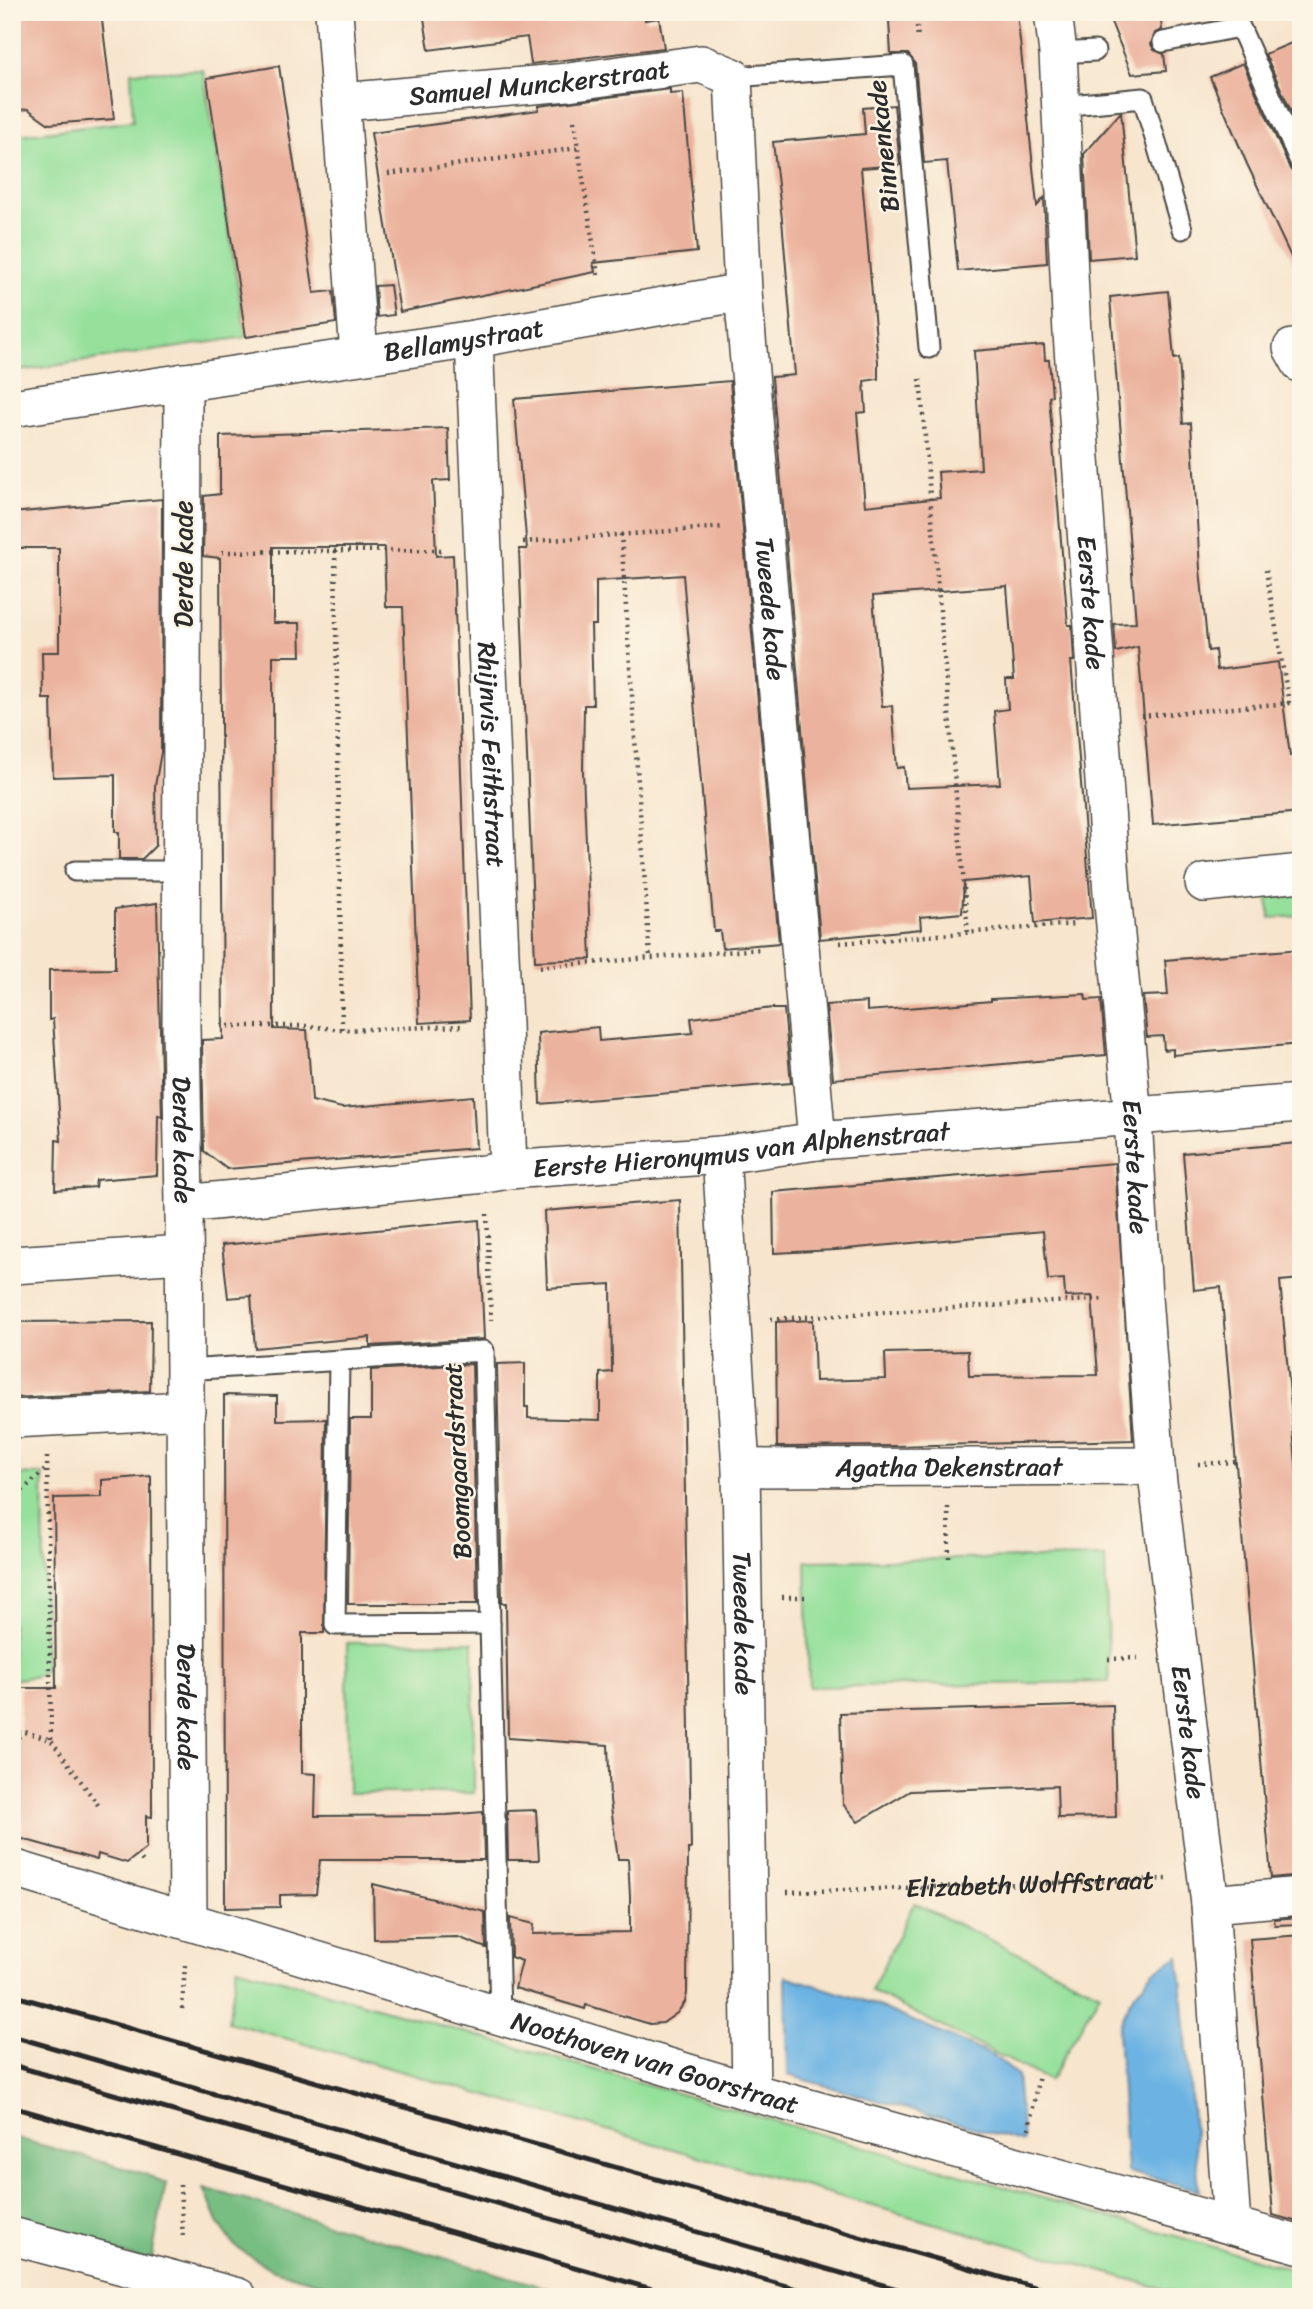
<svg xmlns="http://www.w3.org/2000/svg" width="1313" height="2309" viewBox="0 0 1313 2309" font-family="Sriracha,sans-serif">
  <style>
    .green { fill: #95e09b; stroke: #608663; stroke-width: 2 }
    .forest { fill: #78be83; stroke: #527457; stroke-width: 2 }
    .water { fill: #6cb3e3; stroke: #4c6f87; stroke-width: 2 }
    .building { fill: #ebb29d; fill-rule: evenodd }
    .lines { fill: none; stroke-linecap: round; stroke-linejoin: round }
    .service-casing { stroke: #4a4743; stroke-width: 23 }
    .minor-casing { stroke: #4a4743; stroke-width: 40 }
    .path { stroke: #4a4743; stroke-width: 4.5; stroke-dasharray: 2 5; stroke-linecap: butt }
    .service { stroke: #fff; stroke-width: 19 }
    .minor { stroke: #fff; stroke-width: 37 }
    .rail { stroke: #2b2b2b; stroke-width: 5 }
    .labels { text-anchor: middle; stroke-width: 5; stroke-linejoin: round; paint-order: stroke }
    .street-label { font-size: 26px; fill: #2b2b2b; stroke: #fcf5e5 }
  </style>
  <rect width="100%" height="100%" fill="#fcf5e5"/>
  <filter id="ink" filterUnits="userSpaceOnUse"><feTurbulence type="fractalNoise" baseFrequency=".0143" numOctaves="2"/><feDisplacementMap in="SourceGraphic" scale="14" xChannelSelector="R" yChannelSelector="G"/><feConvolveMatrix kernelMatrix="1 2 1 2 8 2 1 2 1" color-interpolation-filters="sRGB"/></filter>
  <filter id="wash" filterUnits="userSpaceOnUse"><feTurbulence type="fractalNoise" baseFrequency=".00686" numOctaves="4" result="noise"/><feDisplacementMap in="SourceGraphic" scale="28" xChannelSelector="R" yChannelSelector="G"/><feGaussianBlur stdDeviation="1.57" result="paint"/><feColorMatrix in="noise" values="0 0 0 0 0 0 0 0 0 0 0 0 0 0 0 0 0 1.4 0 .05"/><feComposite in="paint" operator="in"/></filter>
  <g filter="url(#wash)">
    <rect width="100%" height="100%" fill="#f7e5cd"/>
    <!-- green -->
    <g class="green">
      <path d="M203,70L246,337L12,372V136L133,121L131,72Z"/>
      <path d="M1301,894V916L1270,918L1268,896Z"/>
      <path d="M12,1474L43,1475L45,1670L36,1676L12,1680Z"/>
      <path d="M1105,1557L1109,1682L809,1687L806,1561Z"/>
      <path d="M473,1642L474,1793H348L347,1643Z"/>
      <path d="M914,1903L1100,1993L1050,2081L871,1991Z"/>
      <path d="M237,1967L1301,2272V2297H1192L228,2022Z"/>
    </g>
    <!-- forest -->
    <g class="forest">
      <path d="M12,2137L142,2173L166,2183L151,2262L12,2223Z"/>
      <path d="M204,2188L578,2297H368L271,2269L236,2247L218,2222Z"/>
    </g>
    <!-- water -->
    <g class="water">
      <path d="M1179,1956L1199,2190L1127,2172L1118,2030L1130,2000L1153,1972Z"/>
      <path d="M786,1976L871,2003L994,2056L1017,2075L1023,2142L788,2075Z"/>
    </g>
    <g id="blocks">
      <!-- building -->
      <g class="building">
        <path d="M12,12H101L114,119L49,124L28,109L12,111Z"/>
        <path d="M423,12H644L645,20L659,18L664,48L531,64L527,37L429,50Z"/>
        <path d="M933,12H1017L1037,206L1044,198L1047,263L958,271L947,161L924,163L915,63L908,54H891L889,21L933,17Z"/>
        <path d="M1107,12H1160L1162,30L1155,33L1151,44L1154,50L1164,54L1166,71L1132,74Z"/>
        <path d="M1301,39V133L1265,54Z"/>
        <path d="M1243,63L1290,169L1294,174L1301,176V278L1247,164L1210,77Z"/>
        <path d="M279,66L314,293L333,291L336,323L246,337L207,78Z"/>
        <path d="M670,89V94L683,93L697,252L593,263L595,272L400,312L371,133L539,110V106Z"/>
        <path d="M894,105L900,165L861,168L878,362V379L864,381L866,412L857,413L865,506L940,498L938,472L981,469L974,351L1044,345L1045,360H1049L1052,396L1049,397L1068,625H1072L1074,661H1071L1092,918L1035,923L1031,876L964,882L962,913L920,917L921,929L820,939L772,377L795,375L782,219L773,142L865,134L863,108ZM1007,586L1014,679H1006L1008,709L994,711L1000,784L906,788L904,767L897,768L892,706H882L873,596Z"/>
        <path d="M1121,112L1135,255L1089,259L1084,154Z"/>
        <path d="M390,285L394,315L377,317L375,286Z"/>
        <path d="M1168,291L1174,359L1179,358L1183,424L1191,423L1200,569L1208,651L1215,650L1217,670L1278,662L1290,756L1301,755V812L1153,825L1138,647L1116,652L1114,624L1136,623L1110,297Z"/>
        <path d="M730,381L779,943L722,948L720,931H714L683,575L596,581V625H591L593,705H584L583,772L591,959L535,961L519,549H527L514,399Z"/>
        <path d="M448,428L450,480L433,481L436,556L453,555L470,1020L419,1023L403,607H386L384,547H273V623H300L301,656H273L274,1029L307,1030L312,1101L342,1108L473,1096L476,1148L227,1169L204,1151L202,1040L223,1039L220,558L203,556L204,496L220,494V436Z"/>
        <path d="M162,499L161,752L155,786L156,845L142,859H119V832H115V775L53,777L51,699H43L42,652H59V548H12V513Z"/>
        <path d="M157,903L162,1117L158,1115L157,1175L96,1180L95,1187L55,1190L56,1140L61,1141L53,1019L49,1020V970L115,969V909Z"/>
        <path d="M1301,949V1044L1173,1055V1049L1164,1050L1163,1036L1147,1037L1143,996L1168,995L1165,960Z"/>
        <path d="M1085,994L1086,1000L1101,999L1106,1055L833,1079L826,1005L867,1002V1011L945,1005L991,1001V999Z"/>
        <path d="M773,1008V1009H784L791,1083L540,1104L538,1033L598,1027L599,1041L693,1033L691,1018Z"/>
        <path d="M1298,1143L1301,1180V1279L1280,1281L1301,1520V1875L1271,1878L1221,1287L1194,1290L1183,1153Z"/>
        <path d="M1115,1163L1133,1440L895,1446L777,1447L776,1322L813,1320L815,1381L886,1379L885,1353L968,1351L969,1376L1098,1375L1092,1296L1065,1297L1064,1279L1048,1280L1043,1231L835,1250L774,1253L773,1192Z"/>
        <path d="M680,1200L691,1849H688L687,1993L685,2002L677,2013L663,2023L650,2024L586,2005L585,2009L515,1988L522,1961L511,1957L510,1918L534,1924L533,1934L630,1932V1896L628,1859H618L610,1800L608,1745L508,1738L506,1603H502L497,1364L525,1363V1407H528V1418L600,1420V1373L612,1372L611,1284L547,1288L544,1211Z"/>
        <path d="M479,1220L484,1339L370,1346V1337L255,1348L251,1296L228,1298L222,1245Z"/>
        <path d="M151,1321L150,1391L12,1398V1322Z"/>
        <path d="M472,1364L477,1604H348L350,1419H371V1370Z"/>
        <path d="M224,1395L277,1396V1420L326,1419L324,1633H302V1773L316,1774L315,1816L447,1815L483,1812L484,1860H320L316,1894L280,1895V1907L225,1908Z"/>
        <path d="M151,1476L152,1817L146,1816V1848L127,1863L98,1854L97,1860L12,1836V1735L20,1737V1688H56L54,1498L102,1497V1480Z"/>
        <path d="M1113,1705L1116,1817L1058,1818L1057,1786L910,1791L858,1822L843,1804L840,1713Z"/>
        <path d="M536,1810L539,1860H508L507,1811Z"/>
        <path d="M373,1884L485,1912L486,1948L458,1937L374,1939Z"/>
        <path d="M1301,1917V1924L1275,1925L1274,1919Z"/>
        <path d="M1301,1935V2223L1273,2215L1250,1939Z"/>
      </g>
    </g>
  </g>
  <g filter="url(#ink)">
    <use href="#blocks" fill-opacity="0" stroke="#4a4743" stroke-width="2"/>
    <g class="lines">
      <defs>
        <g id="service">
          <path d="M1163,42L1240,27L1301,164"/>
          <path d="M1058,53L1095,51"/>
          <path d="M733,77L903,65L929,348"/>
          <path d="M1060,106L1143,98L1182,229"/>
          <path d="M75,871H181"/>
          <path d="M185,1370L484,1351L490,1624L335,1625L339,1362"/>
          <path d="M490,1624L500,2015"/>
        </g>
        <g id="minor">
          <path d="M334,12L359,355"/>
          <path id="s2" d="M1053,12L1058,53L1072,333L1112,893L1133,1117L1143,1297L1156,1466L1210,1904L1232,2226"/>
          <path id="s3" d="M342,102L568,82L701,64L733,77L743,292L817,1141"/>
          <path id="s4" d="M474,339L503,1024L508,1170"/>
          <path d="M1292,348L1301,364"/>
          <path id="s5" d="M183,382L181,1026L184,1204L188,1920"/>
          <path id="s6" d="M12,408L474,339L743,292"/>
          <path d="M1204,883L1301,873"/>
          <path id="s7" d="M721,1155L741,1468L751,2092"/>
          <path id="s8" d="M184,1204L485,1174L508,1170L721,1155L817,1141L1301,1103"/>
          <path d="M12,1265L184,1254"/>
          <path d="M12,1419L186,1410"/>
          <path id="s9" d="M741,1468L1156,1466"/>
          <path id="s10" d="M12,1868L751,2092L1301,2245"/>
          <path d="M1210,1904L1301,1896"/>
          <path d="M12,2236L238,2297"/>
        </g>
      </defs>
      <!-- service casing -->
      <use href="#service" class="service-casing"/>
      <!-- minor casing -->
      <use href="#minor" class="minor-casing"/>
      <!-- path -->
      <g class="path">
        <path d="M916,12L918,39"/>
        <path d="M574,121L598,275"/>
        <path d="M388,174L578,148"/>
        <path d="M920,379L968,934"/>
        <path d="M621,534L650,958"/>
        <path d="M523,542L724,527"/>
        <path d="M335,551L342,1030"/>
        <path d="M222,552L441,550"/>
        <path d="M1266,570L1289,703"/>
        <path d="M1141,716L1301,702"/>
        <path d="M840,943L1075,924"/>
        <path d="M540,967L761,949"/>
        <path d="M221,1026H309L342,1030L464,1026"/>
        <path d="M487,1214L491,1320"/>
        <path d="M771,1319L1104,1299"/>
        <path d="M47,1457L51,1740"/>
        <path d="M1295,1457L1301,1456"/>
        <path d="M1198,1464L1236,1462"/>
        <path d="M12,1500L46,1469"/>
        <path d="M948,1507L949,1559"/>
        <path d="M782,1597H807"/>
        <path d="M1108,1659L1140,1658"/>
        <path d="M12,1728L51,1740L98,1805"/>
        <path d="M137,1854L144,1863"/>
        <path id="s1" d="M787,1892L1167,1879"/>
        <path d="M182,2009L185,1965"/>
        <path d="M1029,2129L1039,2075"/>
        <path d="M180,2185L183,2240"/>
      </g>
      <!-- service -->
      <use href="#service" class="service"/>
      <!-- minor -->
      <use href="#minor" class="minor"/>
      <!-- rail -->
      <g class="rail">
        <path d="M12,1995L1070,2297"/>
        <path d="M12,2036L925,2297"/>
        <path d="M12,2065L825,2297"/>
        <path d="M12,2107L680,2297"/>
      </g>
    </g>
  </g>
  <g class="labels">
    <!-- street labels -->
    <g class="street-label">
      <text dy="9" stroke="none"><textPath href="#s3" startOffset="198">Samuel Munckerstraat</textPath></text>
      <text transform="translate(883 146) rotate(-96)" y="9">Binnenkade</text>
      <text dy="9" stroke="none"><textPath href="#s6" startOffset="457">Bellamystraat</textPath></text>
      <text transform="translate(183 564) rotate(-90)" y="9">Derde kade</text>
      <text dy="9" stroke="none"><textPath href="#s2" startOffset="592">Eerste kade</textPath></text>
      <text dy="9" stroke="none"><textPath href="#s3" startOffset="929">Tweede kade</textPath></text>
      <text dy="9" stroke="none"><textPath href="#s4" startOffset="416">Rhijnvis Feithstraat</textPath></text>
      <text dy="9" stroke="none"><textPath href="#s5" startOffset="758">Derde kade</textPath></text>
      <text dy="9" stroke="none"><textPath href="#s8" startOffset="560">Eerste Hieronymus van Alphenstraat</textPath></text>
      <text dy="9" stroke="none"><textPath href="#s2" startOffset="1158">Eerste kade</textPath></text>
      <text transform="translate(457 1461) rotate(-93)" y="9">Boomgaardstraat</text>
      <text dy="9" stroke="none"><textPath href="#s9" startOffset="208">Agatha Dekenstraat</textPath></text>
      <text dy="9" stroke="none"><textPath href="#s7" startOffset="469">Tweede kade</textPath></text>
      <text dy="9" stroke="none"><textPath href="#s5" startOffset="1325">Derde kade</textPath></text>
      <text dy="9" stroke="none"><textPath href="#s2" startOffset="1726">Eerste kade</textPath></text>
      <text dy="9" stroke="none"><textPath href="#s1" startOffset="243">Elizabeth Wolffstraat</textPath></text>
      <text dy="9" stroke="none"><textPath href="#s10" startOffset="672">Noothoven van Goorstraat</textPath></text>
    </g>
  </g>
  <!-- margin -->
  <rect width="1313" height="2309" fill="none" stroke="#fcf5e5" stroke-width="42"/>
</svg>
